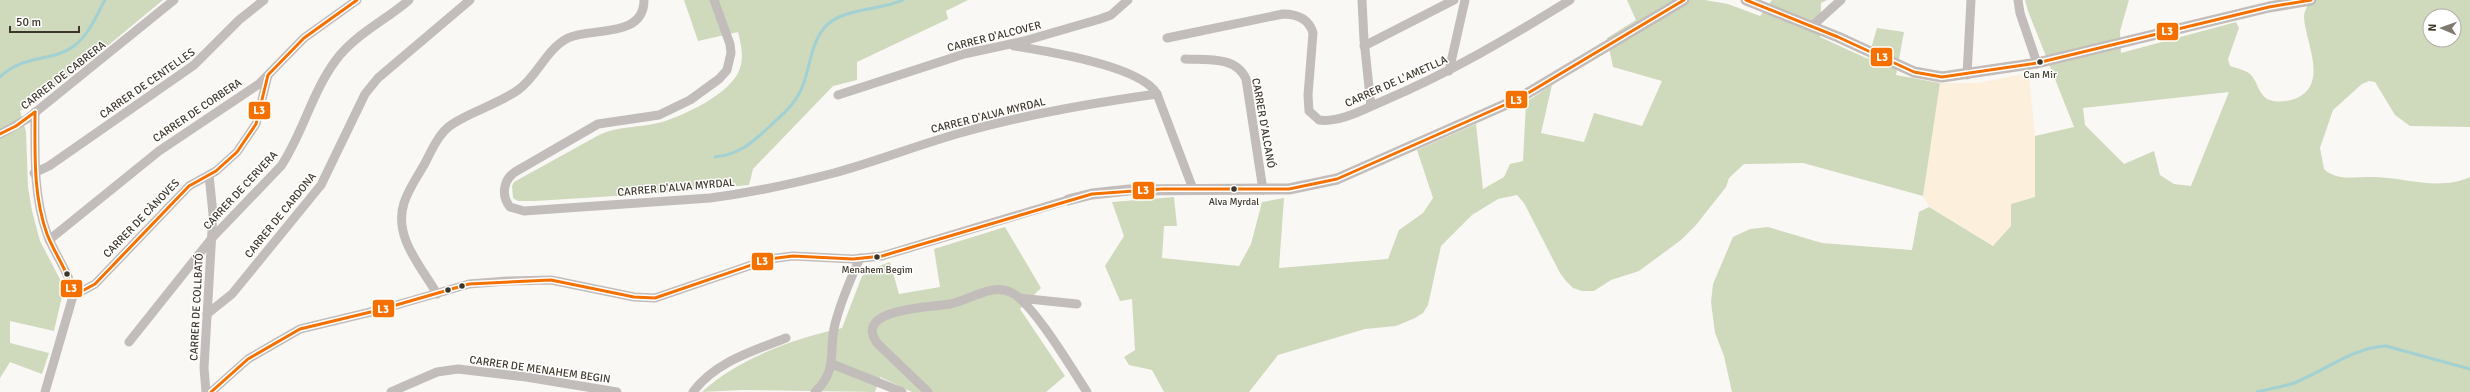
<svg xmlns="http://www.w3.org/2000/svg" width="2470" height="392" viewBox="0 0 2470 392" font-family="Signika,sans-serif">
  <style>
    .built { fill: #fcf0dd }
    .forest { fill: #cfd9bc; fill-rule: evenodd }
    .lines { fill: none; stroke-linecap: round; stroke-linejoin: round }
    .stream { stroke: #a1d1d3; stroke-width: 3 }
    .minor { stroke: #c2bcba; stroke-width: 9 }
    .tertiary { stroke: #c2bcba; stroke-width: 11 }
    .bus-1-casing { stroke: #fff; stroke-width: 6 }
    .bus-1 { stroke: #f47100; stroke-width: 3 }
    .bus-dot { fill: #3d3628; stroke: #fff; stroke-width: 1.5 }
    .labels { text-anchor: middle; stroke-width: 3; stroke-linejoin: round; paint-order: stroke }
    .bus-label { font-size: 10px; fill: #3d3628; stroke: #fff }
    .street-label { font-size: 11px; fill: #3d3628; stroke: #fff }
    .line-badge { stroke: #fff; stroke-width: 1.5 }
    .badge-label { font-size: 11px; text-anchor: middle; font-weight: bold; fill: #fff }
  </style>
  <rect width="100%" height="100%" fill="#faf8f5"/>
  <!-- built -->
  <path class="built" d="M2029,73L2035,136V197L2011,204V226L1994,246L1929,207L1923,196L1940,83H1977Z"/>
  <!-- forest -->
  <g class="forest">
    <path d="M0,0H163L82,67L20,111L26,132L28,187L32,211L40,241L62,283L63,292L54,331L10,321V343L49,353L42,374L10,362L0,378Z"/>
    <path d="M684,0H968L946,11L948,19L857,62V80L833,86L753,169L749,185L663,193L535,201H518L513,198L512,186L514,182L599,135C618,126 638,128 658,123C682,117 733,93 740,68C744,56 741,44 738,32L698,41Z"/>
    <path d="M1627,0H1705L1728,4L1760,16L1772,0H1827L1821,3L1820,37L1868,59L1877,28L1904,32L1896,75L1940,83L1923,196L1803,163L1744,164L1729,178L1726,187L1696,225L1681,240L1639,271L1611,280L1594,291H1582L1573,288L1566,281L1560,273L1524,203L1517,195L1498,199L1472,215L1441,246L1428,305L1423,313L1415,318L1396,326L1365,329L1278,355L1249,392H1164L1152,370L1129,365L1124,357L1135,350L1132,299L1120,301L1105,266L1124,236L1112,202L1174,197L1177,226H1164L1162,258L1239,266L1251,244L1262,202L1284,198L1279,268L1388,259L1399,230L1423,213L1433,198L1417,150L1476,124L1483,189L1504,177L1510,164L1523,161L1526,102L1552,85L1541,133L1584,142L1594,113L1642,126L1662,81L1613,67L1607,38L1636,20Z"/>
    <path d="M2025,0H2129L2120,31L2121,53L2236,22L2239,28L2228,59L2230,66C2236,68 2245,70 2250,74C2258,81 2258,96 2270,100C2279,103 2289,101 2297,98C2329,83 2305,42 2304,17C2304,11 2308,5 2310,0H2470V127L2410,126L2395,115L2375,82L2369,81L2362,84L2333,110L2320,148L2324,169C2337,182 2358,176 2375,177C2406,178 2440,191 2470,177V392H1732L1724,356L1715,333L1711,302L1713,284L1733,237L1750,229L1768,227L1822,243L1912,250L1919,212L1929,207L1993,246L2011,226V204L2035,197V136L2074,127L2028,11ZM2430,16H2454V40H2430ZM2229,92L2191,186L2174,184L2160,175L2154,151L2124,164L2085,125L2083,108Z"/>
    <path d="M1005,227L1041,288L1020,309L1065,376L1046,392H912L880,377L875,392L742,390L702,392C737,359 795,338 842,328L862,276L869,270L890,262L899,294L940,287L934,249Z"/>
  </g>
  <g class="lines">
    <!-- stream -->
    <g class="stream">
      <path d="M0,77C23,54 53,62 74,46C89,35 96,16 105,0"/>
      <path d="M715,157C738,155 752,143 769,127C783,114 796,104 803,85C810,67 811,44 824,28C842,7 880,11 903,0"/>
      <path d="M2257,392C2269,389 2282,387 2294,383C2325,371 2351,348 2386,346L2470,369"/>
    </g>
    <!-- minor -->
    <g class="minor">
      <path d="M714,0L730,44L731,53L727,70L719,79L690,100L659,115L598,124L515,172C503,180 501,196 510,207L524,211L710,198C749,193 796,183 834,173C878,161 920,144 964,132C1027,114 1092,103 1157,94L1193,189"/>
      <path d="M1362,0L1364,40L1371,106"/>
      <path d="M2018,0L2020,13L2037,63"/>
      <path d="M1811,27L1841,0"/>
      <path d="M1167,38L1283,14C1297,14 1309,19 1313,33L1308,95L1309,111L1319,120C1340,123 1364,109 1383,101C1449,73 1509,38 1570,0"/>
      <path d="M1014,46C1046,51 1141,66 1157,94"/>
      <path d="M1364,46L1454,0"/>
      <path d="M1185,59C1207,60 1236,56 1246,79L1263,190"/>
      <path d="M1449,71L1465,0"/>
      <path d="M1967,75L1971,0"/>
      <path d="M838,95L964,54L1024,41L1100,19L1111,15L1128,0"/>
      <path d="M35,112C35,154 33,194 47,234C54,254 72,276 73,296L45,392"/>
      <path d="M0,134L27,119L174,0"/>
      <path d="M34,173L49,166L194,65L239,20L264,0"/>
      <path d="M49,240L159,151L259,84L304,38L357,0"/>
      <path d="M437,294C421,266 393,237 404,203C408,190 417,177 424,165C431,152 438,134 451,125C471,111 497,105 518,90C537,77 546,49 568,38C591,27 644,39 644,0"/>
      <path d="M73,296L95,284L189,186L216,171L237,152L256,124L268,75"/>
      <path d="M1019,298L1077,304"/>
      <path d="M207,314L232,294L321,185L365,94L378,78L470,0"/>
      <path d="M129,342L212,238L281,166C303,133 312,92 336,60C354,35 386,20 409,0"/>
      <path d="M832,364L902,392"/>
      <path d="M206,392L204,368L213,214L209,175"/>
      <path d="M211,392L248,359L300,329L379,310L469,284L507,281L551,280L634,297L655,298L769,259L793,256L853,259L882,256L1068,200"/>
      <path d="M391,392L437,372L458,369L526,377L617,392"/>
      <path d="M693,392C715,362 753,351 786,338"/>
      <path d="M815,392C839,369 828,351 835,324C841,301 850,280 860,258"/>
      <path d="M928,392L877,343C852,308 933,307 950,304C972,300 992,281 1014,294C1035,307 1072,369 1087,392"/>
    </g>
    <!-- tertiary -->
    <g class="tertiary">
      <path d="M1746,0L1838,37L1914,72L1942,77L2037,63L2269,7L2311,0"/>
      <path d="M1068,200L1092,194L1129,190L1289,189L1337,179L1518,99L1684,0"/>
    </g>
    <defs>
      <g id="bus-1">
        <path d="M1746,0L1838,37L1914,72L1942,77L2037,63L2269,7L2311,0"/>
        <path d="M35,112C35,153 33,195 47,234C55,255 70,273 73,296L95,284L189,186L216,171L237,152L256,124L268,75L304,38L357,0"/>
        <path d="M0,134L16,126L35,112"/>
        <path d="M211,392L248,359L300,329L379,310L469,284L551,280L634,297L655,298L769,259L793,256L853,259L882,256L1092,194L1162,189H1289L1337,179L1518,99L1684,0"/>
      </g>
    </defs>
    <!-- bus-1 casing -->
    <use href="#bus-1" class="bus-1-casing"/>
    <!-- bus-1 -->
    <use href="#bus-1" class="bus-1"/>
  </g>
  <!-- markers -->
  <g class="bus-dot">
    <circle cx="2040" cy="62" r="3.5"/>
    <circle cx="1234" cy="189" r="3.5"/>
    <circle cx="877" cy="257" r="3.5"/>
    <circle cx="67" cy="274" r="3.5"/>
    <circle cx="462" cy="286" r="3.5"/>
    <circle cx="448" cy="290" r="3.5"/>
  </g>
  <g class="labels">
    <!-- bus labels -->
    <g class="bus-label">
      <text x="2040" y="78">Can Mir</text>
      <text x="1234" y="205">Alva Myrdal</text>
      <text x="877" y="273">Menahem Begim</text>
    </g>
    <!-- street labels -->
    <g class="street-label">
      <text transform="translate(994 36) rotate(-14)" y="4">CARRER D'ALCOVER</text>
      <text transform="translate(63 75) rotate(-38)" y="4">CARRER DE CABRERA</text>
      <text transform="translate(1396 81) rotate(-24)" y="4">CARRER DE L'AMETLLA</text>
      <text transform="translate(147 83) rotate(-35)" y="4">CARRER DE CENTELLES</text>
      <text transform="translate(197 110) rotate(-34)" y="4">CARRER DE CORBERA</text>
      <text transform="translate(988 115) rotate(-14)" y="4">CARRER D'ALVA MYRDAL</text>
      <text transform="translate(1264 123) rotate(80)" y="4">CARRER D'ALCANÓ</text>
      <text transform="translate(676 187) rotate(-5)" y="4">CARRER D'ALVA MYRDAL</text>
      <text transform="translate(240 190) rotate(-47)" y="4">CARRER DE CERVERA</text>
      <text transform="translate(280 215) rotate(-51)" y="4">CARRER DE CARDONA</text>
      <text transform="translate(141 218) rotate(-46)" y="4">CARRER DE CÀNOVES</text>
      <text transform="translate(196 307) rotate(-87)" y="4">CARRER DE COLLBATÓ</text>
      <text transform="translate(540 369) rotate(8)" y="4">CARRER DE MENAHEM BEGIN</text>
    </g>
  </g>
  <g class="line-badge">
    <rect x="2156" y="22" width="23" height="19" rx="4" fill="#f47100"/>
    <rect x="1870" y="47" width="23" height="20" rx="4" fill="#f47100"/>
    <rect x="1505" y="90" width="23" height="19" rx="4" fill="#f47100"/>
    <rect x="248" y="101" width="23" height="19" rx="4" fill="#f47100"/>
    <rect x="1132" y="181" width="23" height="19" rx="4" fill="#f47100"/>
    <rect x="751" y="252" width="23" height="19" rx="4" fill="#f47100"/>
    <rect x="60" y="279" width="23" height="19" rx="4" fill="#f47100"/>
    <rect x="372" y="299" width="23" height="19" rx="4" fill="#f47100"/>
  </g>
  <g class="badge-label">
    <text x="2167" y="35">L3</text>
    <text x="1882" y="61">L3</text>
    <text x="1516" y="104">L3</text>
    <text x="259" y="114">L3</text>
    <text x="1143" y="194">L3</text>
    <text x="762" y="265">L3</text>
    <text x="71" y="292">L3</text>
    <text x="383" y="313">L3</text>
  </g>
  <!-- north arrow -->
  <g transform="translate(2442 28) rotate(272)"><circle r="19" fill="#ffffff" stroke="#b1afa9"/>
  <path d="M0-3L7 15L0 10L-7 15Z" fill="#7f7a70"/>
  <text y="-6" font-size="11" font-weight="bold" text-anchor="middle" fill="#3d3628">N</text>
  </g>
  <!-- scale -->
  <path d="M10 26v6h69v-6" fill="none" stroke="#3d3628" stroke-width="2"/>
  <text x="16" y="26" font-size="12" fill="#3d3628" stroke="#ffffff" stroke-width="3" paint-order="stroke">50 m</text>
</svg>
